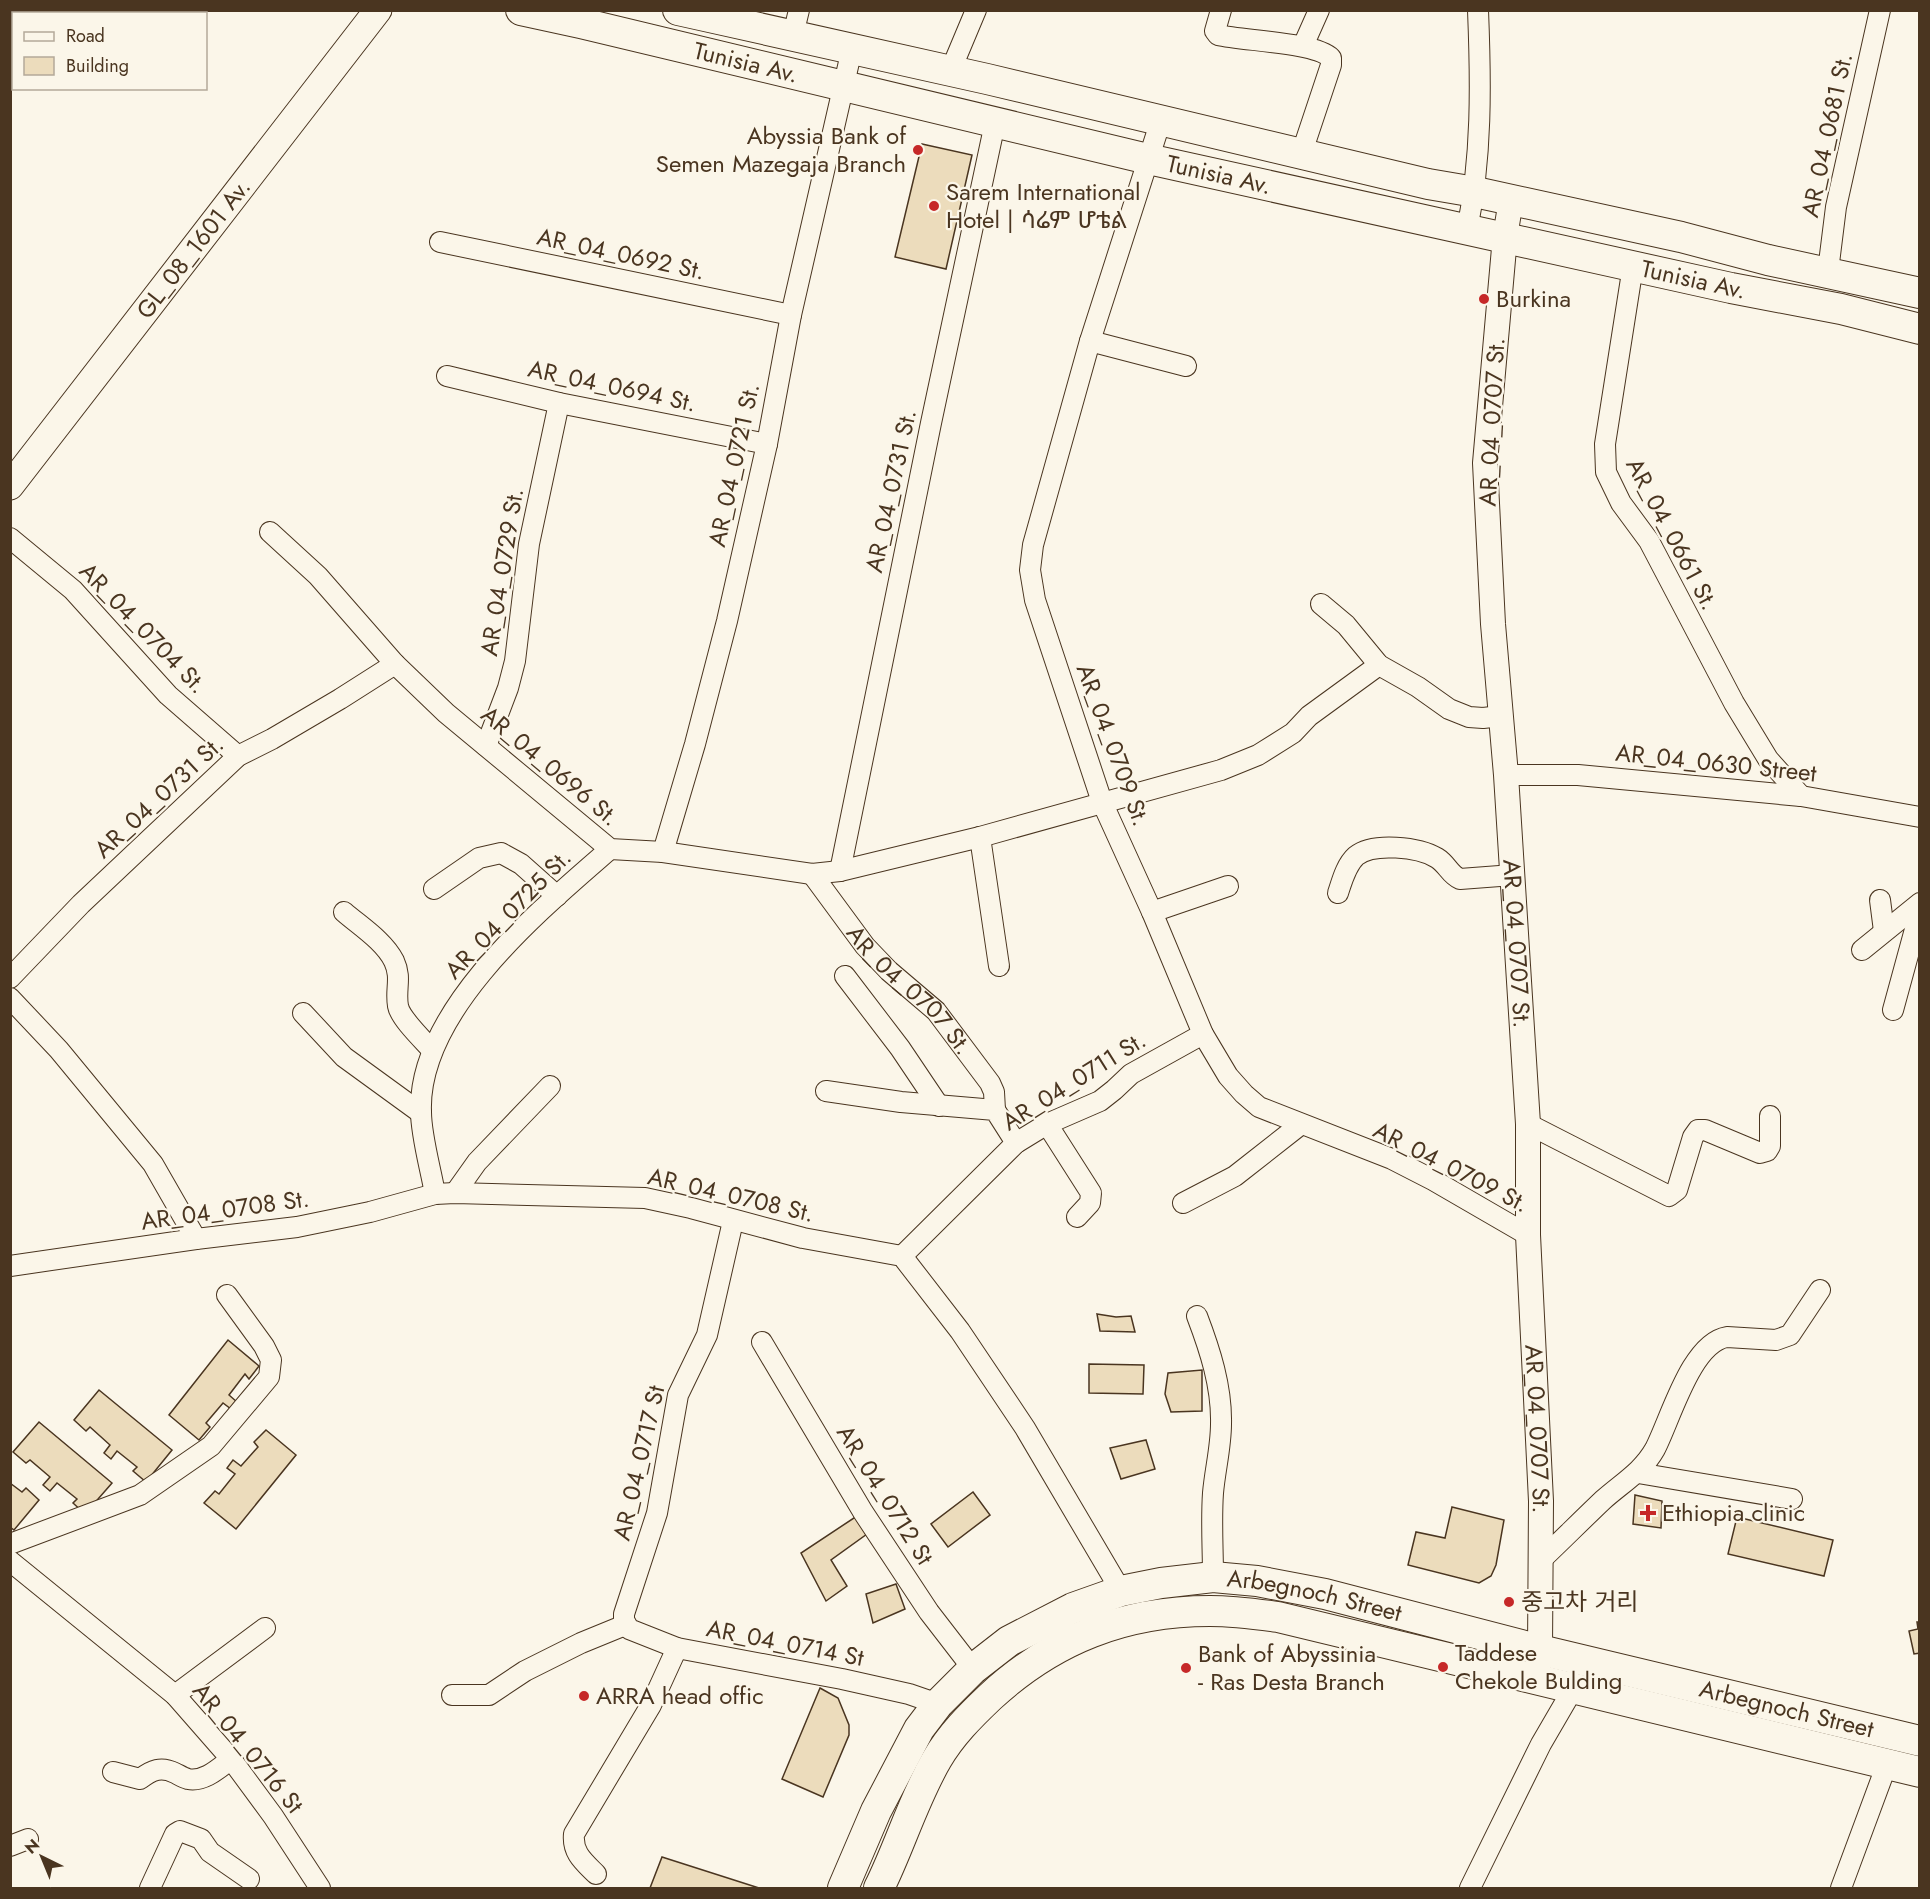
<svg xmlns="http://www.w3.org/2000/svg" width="1930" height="1899" viewBox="0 0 1930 1899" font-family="Jost,'Noto Sans Ethiopic','Noto Sans KR',sans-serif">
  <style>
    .building { fill: #ecdcbc; stroke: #4a3520; stroke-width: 1.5 }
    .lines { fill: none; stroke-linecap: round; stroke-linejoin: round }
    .minor-casing { stroke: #4a3520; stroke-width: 22 }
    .tertiary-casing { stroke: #4a3520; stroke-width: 26 }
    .secondary-casing { stroke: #4a3520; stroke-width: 29 }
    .primary-casing { stroke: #4a3520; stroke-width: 32 }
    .minor { stroke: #fbf6e9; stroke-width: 20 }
    .tertiary { stroke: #fbf6e9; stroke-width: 24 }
    .secondary { stroke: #fbf6e9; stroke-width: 27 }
    .primary { stroke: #fbf6e9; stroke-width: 30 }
    .poi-dot { fill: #c62828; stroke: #fbf6e9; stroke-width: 2 }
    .labels { text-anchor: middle; stroke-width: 4.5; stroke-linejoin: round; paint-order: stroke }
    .street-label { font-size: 24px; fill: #4a3520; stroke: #fbf6e9 }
    .poi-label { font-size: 24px; fill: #4a3520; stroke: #fbf6e9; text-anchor: start }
  </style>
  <rect width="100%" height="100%" fill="#fbf6e9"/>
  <!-- building -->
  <g class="building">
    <path d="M922,144L972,155L946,269L895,257Z"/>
    <path d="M1097,1314L1116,1317L1131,1316L1135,1332L1100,1331Z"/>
    <path d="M228,1340L259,1366L249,1379L245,1374L229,1395L237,1402L231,1409L223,1403L206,1423L210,1427L199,1440L169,1415Z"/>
    <path d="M1089,1364L1144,1365L1143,1394L1089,1393Z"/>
    <path d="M1202,1370V1411L1171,1412L1165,1394L1168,1373Z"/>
    <path d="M99,1390L172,1450L146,1482L133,1471L137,1467L117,1451L111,1459L104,1453L110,1445L90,1427L86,1431L74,1420Z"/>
    <path d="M39,1422L112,1483L85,1514L73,1503L77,1499L57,1483L50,1491L43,1485L50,1477L30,1460L26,1463L13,1452Z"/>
    <path d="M266,1430L296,1455L236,1529L204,1503L215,1491L219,1494L235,1474L227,1468L233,1460L241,1466L258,1447L254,1442Z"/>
    <path d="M1146,1440L1155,1469L1121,1479L1110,1448Z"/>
    <path d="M10,1483L22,1492L26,1488L39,1500L14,1530L10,1527Z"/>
    <path d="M973,1492L990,1515L948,1547L931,1524Z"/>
    <path d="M1635,1495L1662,1501L1661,1528L1633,1524Z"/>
    <path d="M1452,1507L1504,1520L1496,1565L1491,1576L1479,1583L1408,1565L1416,1532L1445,1538Z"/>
    <path d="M860,1514L867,1534L831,1560L847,1586L826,1601L801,1553Z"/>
    <path d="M1737,1517L1833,1540L1824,1576L1728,1554Z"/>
    <path d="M896,1584L905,1609L873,1623L866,1594Z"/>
    <path d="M1917,1622H1920V1653L1914,1654L1909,1631L1918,1629Z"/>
    <path d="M820,1688L838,1698L849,1725V1735L823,1797L782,1779Z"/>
    <path d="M662,1857L759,1888H650Z"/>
  </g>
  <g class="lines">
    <defs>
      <g id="minor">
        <path d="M1221,10L1215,31L1218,35C1243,41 1315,42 1331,58V65L1301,155"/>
        <path d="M793,35L799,10"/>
        <path d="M1303,46L1319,10"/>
        <path d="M950,72L976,10"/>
        <path d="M1161,120L1090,341L1033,545L1030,570L1035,600L1102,802L1152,912L1203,1034L1228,1076L1244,1094L1259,1107L1392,1159L1433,1180L1528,1235"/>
        <path d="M1467,230C1482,157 1481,84 1478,10"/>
        <path d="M440,242L791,315"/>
        <path d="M1633,266L1605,444L1606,472L1621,503L1649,541L1734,703L1768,759L1801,796"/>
        <path d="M1828,271L1836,207L1880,10"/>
        <path d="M1090,341L1186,366"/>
        <path d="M447,376L559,403L767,444"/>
        <path d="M270,532L318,576L395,664L446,713L610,849L663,852L812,874L840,871L980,837L1221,770L1258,755L1293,733L1309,716L1379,665"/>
        <path d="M10,538L73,590L168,695L238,756"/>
        <path d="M1321,604L1346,625L1379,665L1418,687L1449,709L1469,717L1483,718L1501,716"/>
        <path d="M486,746L508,688L515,661L529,544L559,403"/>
        <path d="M1506,775H1578L1801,796L1920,817"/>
        <path d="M980,837L999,966"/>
        <path d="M663,852L695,744L727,621L767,444L791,315L852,49"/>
        <path d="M840,871L931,423L995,123"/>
        <path id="s1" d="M812,874L865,946L889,971L936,1011L990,1083L994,1092L995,1110"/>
        <path d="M434,889L479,858L501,853L521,864L557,896"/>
        <path d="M1338,893C1342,881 1346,865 1356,856C1373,842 1419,847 1437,858C1447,864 1450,875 1460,879L1513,875"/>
        <path d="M1880,900L1884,931"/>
        <path d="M344,912C360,926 384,941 394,961C402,978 395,989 398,1006C400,1018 423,1040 432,1050"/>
        <path d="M1152,912L1228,886"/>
        <path d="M1862,950L1920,903"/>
        <path d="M845,976L900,1048L939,1106"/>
        <path d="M10,978L81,904L238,756L272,739L340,699L395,664"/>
        <path d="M10,998L59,1050L153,1164L196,1239"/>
        <path d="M1893,1010L1920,911"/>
        <path d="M303,1013L344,1057L421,1113"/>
        <path d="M826,1091L901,1102L995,1110L1016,1143"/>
        <path d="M1047,1124L1091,1193L1090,1203L1077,1217"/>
        <path d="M1528,1124L1669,1196L1677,1190L1693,1137L1698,1130H1705L1760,1153L1767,1151L1770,1146V1116"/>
        <path d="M455,1193L477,1162L550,1086"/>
        <path d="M435,1194C431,1170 421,1136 421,1112C417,1011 540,910 610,849"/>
        <path d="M1183,1203L1235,1176L1300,1125"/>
        <path d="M733,1221L707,1335L678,1395L657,1513L624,1614V1620L629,1629L677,1648L842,1679L909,1694L938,1704"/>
        <path d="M902,1256L1016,1143L1047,1124L1100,1101L1114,1090L1131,1074L1203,1034"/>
        <path d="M10,1266L196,1239L297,1227L370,1212L435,1194L455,1193L645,1198L691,1208L803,1238L902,1256L960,1331L1025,1428L1121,1591"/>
        <path d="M1197,1316C1210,1350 1222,1387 1221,1424C1221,1447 1215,1470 1213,1493C1211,1521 1213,1549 1213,1577"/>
        <path d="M762,1342L863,1512L929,1612L973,1669"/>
        <path d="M1638,1473L1792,1499"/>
        <path d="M10,1544L140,1495L211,1446L269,1377L271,1360L264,1346L227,1295"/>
        <path d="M10,1561L175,1695L231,1759L273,1816L320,1888"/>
        <path d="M1540,1561C1561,1541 1582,1520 1603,1500C1622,1483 1642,1472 1655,1449C1671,1418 1691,1343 1727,1337L1776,1340L1790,1335L1820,1290"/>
        <path d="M175,1695L265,1628"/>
        <path d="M452,1695H489L525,1671L581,1643L625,1625"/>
        <path d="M113,1772L140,1779C152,1770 161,1766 175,1773C179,1775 184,1778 188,1779C205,1782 219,1768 231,1759"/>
        <path d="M10,1846L28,1839"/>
        <path d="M596,1874C584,1862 572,1853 574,1834L651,1705L677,1648"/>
        <path d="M150,1888L175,1834L180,1831L201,1839L210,1852L249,1879"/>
        <path d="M1470,1888L1541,1744L1573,1689"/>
        <path d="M1841,1888L1887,1764"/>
      </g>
      <g id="tertiary">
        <path id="s2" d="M1511,200L1505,237L1485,463L1493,624L1506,775L1528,1124V1235L1541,1501L1540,1650L1538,1668"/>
      </g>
      <g id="secondary">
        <path id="s3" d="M10,486L378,10"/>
      </g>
      <g id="primary">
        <path id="s4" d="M521,10L581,23L1148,159L1731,288L1841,309L1920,329"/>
        <path d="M678,10L987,79L1428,184L1475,192L1681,237L1768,260L1920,293"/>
        <path id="s5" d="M843,1888L876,1811L919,1729L938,1704L973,1669L1009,1641L1073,1608L1121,1591L1161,1583L1213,1577L1257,1581L1325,1594L1540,1650L1920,1741"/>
        <path d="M879,1888C900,1846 913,1800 937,1759C951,1735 970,1716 990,1697C1053,1639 1124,1611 1210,1611C1233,1611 1256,1614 1278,1617L1920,1772"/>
      </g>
    </defs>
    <!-- minor casing -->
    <use href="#minor" class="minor-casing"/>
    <!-- tertiary casing -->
    <use href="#tertiary" class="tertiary-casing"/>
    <!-- secondary casing -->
    <use href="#secondary" class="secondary-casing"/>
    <!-- primary casing -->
    <use href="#primary" class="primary-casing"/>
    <!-- minor -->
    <use href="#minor" class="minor"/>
    <!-- tertiary -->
    <use href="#tertiary" class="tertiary"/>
    <!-- secondary -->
    <use href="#secondary" class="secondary"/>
    <!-- primary -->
    <use href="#primary" class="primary"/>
  </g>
  <!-- markers -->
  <g class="poi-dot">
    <circle cx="918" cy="150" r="6"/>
    <circle cx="934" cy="206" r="6"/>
    <circle cx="1484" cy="299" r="6"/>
    <path d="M1645 1504h6v6h6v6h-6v6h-6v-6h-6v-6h6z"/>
    <circle cx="1509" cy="1602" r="6"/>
    <circle cx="1443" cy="1667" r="6"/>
    <circle cx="1186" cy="1668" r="6"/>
    <circle cx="584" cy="1696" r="6"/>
  </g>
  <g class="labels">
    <!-- street labels -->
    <g class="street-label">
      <text dy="8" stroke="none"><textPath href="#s4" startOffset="231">Tunisia Av.</textPath></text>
      <text transform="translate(1827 135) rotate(-78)" y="8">AR_04_0681 St.</text>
      <text dy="8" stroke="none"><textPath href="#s4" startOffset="717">Tunisia Av.</textPath></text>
      <text dy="8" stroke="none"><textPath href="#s3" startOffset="300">GL_08_1601 Av.</textPath></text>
      <text transform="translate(621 254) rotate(12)" y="8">AR_04_0692 St.</text>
      <text dy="8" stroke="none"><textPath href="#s4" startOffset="1203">Tunisia Av.</textPath></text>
      <text transform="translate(612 386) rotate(12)" y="8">AR_04_0694 St.</text>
      <text transform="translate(1492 422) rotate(-87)" y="8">AR_04_0707 St.</text>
      <text transform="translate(734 465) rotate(-78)" y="8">AR_04_0721 St.</text>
      <text transform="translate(891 491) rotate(-78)" y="8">AR_04_0731 St.</text>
      <text transform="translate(1672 534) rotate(62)" y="8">AR_04_0661 St.</text>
      <text transform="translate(502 572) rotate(-81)" y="8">AR_04_0729 St.</text>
      <text transform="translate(143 628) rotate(46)" y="8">AR_04_0704 St.</text>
      <text transform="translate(1113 745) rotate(70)" y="8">AR_04_0709 St.</text>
      <text transform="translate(1716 763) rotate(6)" y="8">AR_04_0630 Street</text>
      <text transform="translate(550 766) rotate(40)" y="8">AR_04_0696 St.</text>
      <text transform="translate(159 797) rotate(-43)" y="8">AR_04_0731 St.</text>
      <text transform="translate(508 914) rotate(-46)" y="8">AR_04_0725 St.</text>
      <text dy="8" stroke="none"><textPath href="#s2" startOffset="746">AR_04_0707 St.</textPath></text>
      <text dy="8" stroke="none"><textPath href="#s1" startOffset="152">AR_04_0707 St.</textPath></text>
      <text transform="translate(1074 1081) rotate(-32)" y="8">AR_04_0711 St.</text>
      <text transform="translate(1451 1167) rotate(27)" y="8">AR_04_0709 St.</text>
      <text transform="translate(731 1195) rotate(13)" y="8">AR_04_0708 St.</text>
      <text transform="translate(225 1210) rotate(-8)" y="8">AR_04_0708 St.</text>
      <text dy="8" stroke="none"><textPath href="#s2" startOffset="1232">AR_04_0707 St.</textPath></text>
      <text transform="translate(639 1463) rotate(-77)" y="8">AR_04_0717 St</text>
      <text transform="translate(885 1495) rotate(58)" y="8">AR_04_0712 St</text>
      <text dy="8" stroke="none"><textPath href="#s5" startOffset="622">Arbegnoch Street</textPath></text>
      <text transform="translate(785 1643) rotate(11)" y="8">AR_04_0714 St</text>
      <text dy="8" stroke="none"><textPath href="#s5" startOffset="1108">Arbegnoch Street</textPath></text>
      <text transform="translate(248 1748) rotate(51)" y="8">AR_04_0716 St</text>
    </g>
    <!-- poi labels -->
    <g class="poi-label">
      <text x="906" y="144" text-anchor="end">Abyssia Bank of<tspan x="906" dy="28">Semen Mazegaja Branch</tspan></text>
      <text x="946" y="200">Sarem International<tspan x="946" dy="28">Hotel | ሳሬም ሆቴል</tspan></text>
      <text x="1496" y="307">Burkina</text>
      <text x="1662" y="1521">Ethiopia clinic</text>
      <text x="1521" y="1610">중고차 거리</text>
      <text x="1455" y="1661">Taddese<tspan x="1455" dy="28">Chekole Bulding</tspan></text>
      <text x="1198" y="1662">Bank of Abyssinia<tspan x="1198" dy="28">- Ras Desta Branch</tspan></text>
      <text x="596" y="1704">ARRA head offic</text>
    </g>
  </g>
  <!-- border -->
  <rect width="1930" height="1899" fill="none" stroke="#4a3520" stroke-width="24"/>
  <!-- legend -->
  <rect x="12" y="12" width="195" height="78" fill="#fbf6e9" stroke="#b4a999" stroke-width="1.5"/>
  <rect x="24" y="32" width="30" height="9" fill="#fbf6e9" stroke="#b4a999" stroke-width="1.5"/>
  <text x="66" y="42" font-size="18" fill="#4a3520">Road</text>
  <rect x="24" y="57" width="30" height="18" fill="#ecdcbc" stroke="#b4a999" stroke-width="1.5"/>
  <text x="66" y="72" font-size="18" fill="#4a3520">Building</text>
  <!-- north arrow -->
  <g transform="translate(42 1857) rotate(317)" stroke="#fbf6e9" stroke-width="4.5" paint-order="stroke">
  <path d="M0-4.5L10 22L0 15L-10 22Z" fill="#4a3520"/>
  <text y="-9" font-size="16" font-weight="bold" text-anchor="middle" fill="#4a3520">N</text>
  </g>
</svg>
